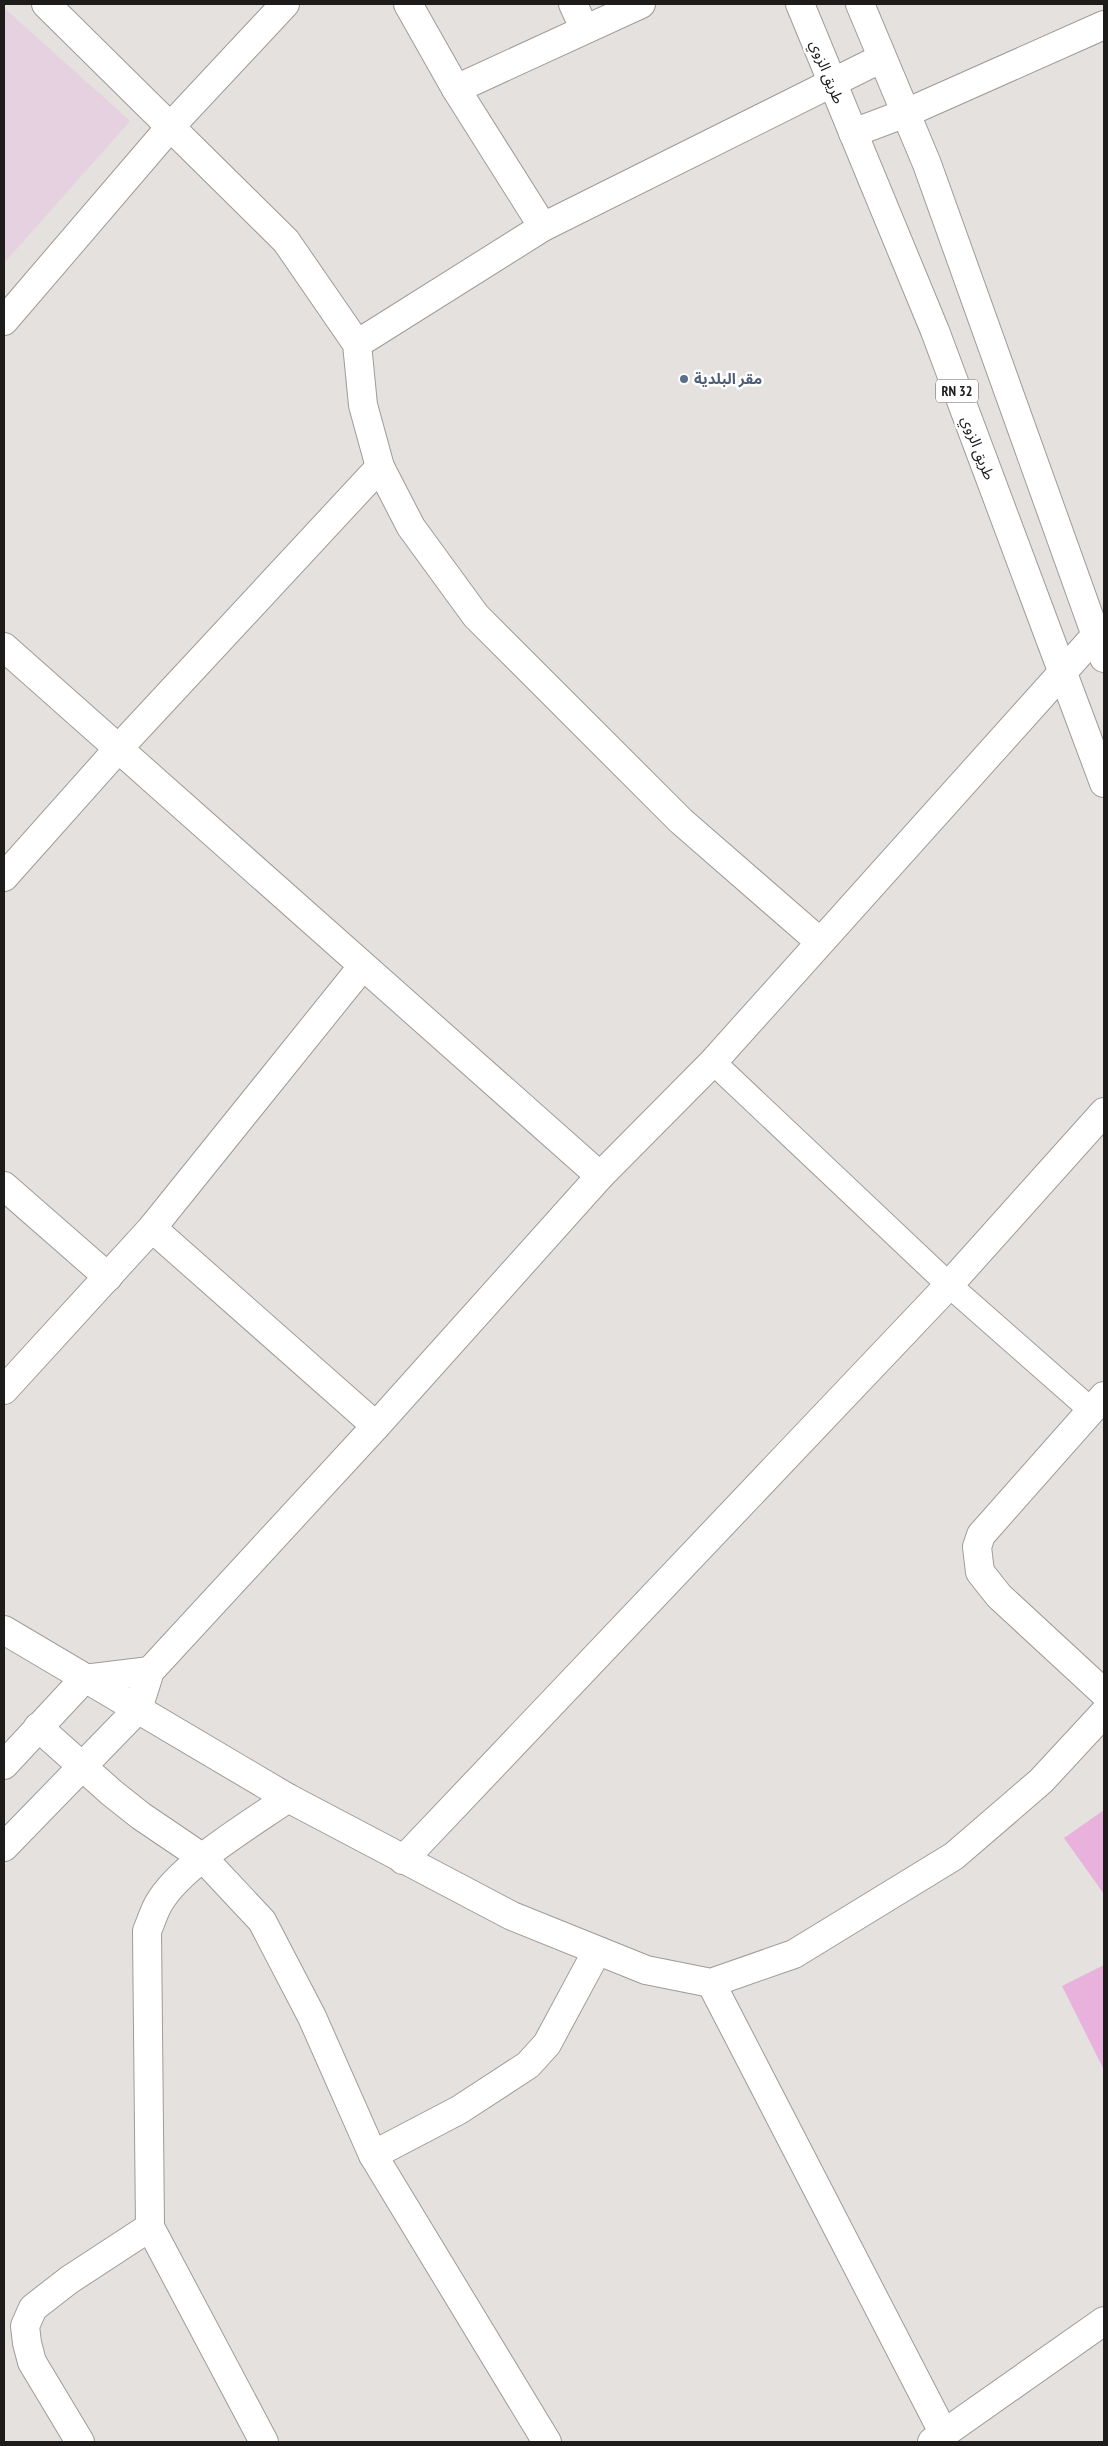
<svg xmlns="http://www.w3.org/2000/svg" width="1108" height="2446" viewBox="0 0 1108 2446" font-family="'PT Sans Narrow','Noto Sans Arabic',sans-serif">
  <style>
    .education { fill: #e5d1e0 }
    .building { fill: #e9b2dc }
    .lines { fill: none; stroke-linecap: round; stroke-linejoin: round }
    .service-casing { stroke: #9f9b99; stroke-width: 26 }
    .minor-casing { stroke: #9f9b99; stroke-width: 30 }
    .secondary-casing { stroke: #9f9b99; stroke-width: 30 }
    .primary-casing { stroke: #9f9b99; stroke-width: 30 }
    .service { stroke: #fff; stroke-width: 24 }
    .minor { stroke: #fff; stroke-width: 28 }
    .secondary { stroke: #fff; stroke-width: 28 }
    .primary { stroke: #fff; stroke-width: 28 }
    .service-dot { fill: #5c6f8a; stroke: #fff; stroke-width: 2 }
    .labels { text-anchor: middle; stroke-width: 5; stroke-linejoin: round; paint-order: stroke }
    .shield { fill: #fff; stroke: #61605f; stroke-width: 1 }
    .shield-label { font-size: 14px; font-weight: bold; fill: #1d1c1b }
    .street-label { font-size: 15px; fill: #1d1c1b; stroke: #fff }
    .service-label { font-size: 15px; font-weight: bold; fill: #4e5e75; stroke: #fff; text-anchor: start }
  </style>
  <rect width="100%" height="100%" fill="#e4e1de"/>
  <!-- education -->
  <path class="education" d="M4,8L130,121L4,263Z"/>
  <!-- building -->
  <g class="building">
    <path d="M1104,1810V1894L1064,1838Z"/>
    <path d="M1104,1965V2070L1062,1986Z"/>
  </g>
  <g class="lines">
    <defs>
      <path id="service" d="M713,1062L949,1285L1091,1410"/>
      <g id="minor">
        <path d="M46,4L286,241L357,344L363,405L380,467L411,527L476,616L681,821L820,942"/>
        <path d="M408,4L456,89L543,227"/>
        <path d="M573,4L584,28"/>
        <path d="M456,89L641,4"/>
        <path d="M853,133L906,113L1104,25"/>
        <path d="M4,321L171,126L285,4"/>
        <path d="M357,344L543,227L882,58"/>
        <path d="M4,647L600,1176"/>
        <path d="M4,877L118,749L380,467"/>
        <path d="M4,1186L108,1277"/>
        <path d="M152,1228L376,1426"/>
        <path d="M4,1390L152,1228L362,967"/>
        <path d="M1104,1396L981,1535L977,1547L980,1572L999,1596L1104,1693"/>
        <path d="M38,1727L112,1793L141,1816L203,1858L262,1921L312,2017L373,2155L547,2442"/>
        <path d="M4,1765L84,1679L150,1671"/>
        <path d="M4,1847L138,1709L150,1671L376,1426L600,1176L713,1062L1096,635"/>
        <path d="M403,1860L949,1285L1104,1112"/>
        <path d="M711,1983L944,2434"/>
        <path d="M373,2155L459,2110L528,2065L547,2044L597,1951"/>
        <path d="M80,2442L32,2362L27,2343L25,2326L33,2308L69,2280L150,2227"/>
        <path d="M264,2442L150,2227L147,1931C151,1922 154,1911 159,1903C181,1865 251,1824 288,1798"/>
        <path d="M932,2442L1104,2321"/>
      </g>
      <path id="secondary" d="M4,1630L288,1798L512,1916L646,1970L711,1983L794,1954L954,1856L1041,1781L1104,1713"/>
      <g id="primary">
        <path d="M800,4L935,331L1104,783"/>
        <path d="M860,4L927,164L1104,658"/>
      </g>
    </defs>
    <!-- service casing -->
    <use href="#service" class="service-casing"/>
    <!-- minor casing -->
    <use href="#minor" class="minor-casing"/>
    <!-- secondary casing -->
    <use href="#secondary" class="secondary-casing"/>
    <!-- primary casing -->
    <use href="#primary" class="primary-casing"/>
    <!-- service -->
    <use href="#service" class="service"/>
    <!-- minor -->
    <use href="#minor" class="minor"/>
    <!-- secondary -->
    <use href="#secondary" class="secondary"/>
    <!-- primary -->
    <use href="#primary" class="primary"/>
  </g>
  <!-- markers -->
  <circle class="service-dot" cx="684" cy="379" r="5"/>
  <g class="labels">
    <!-- shield labels -->
    <rect class="shield" x="936" y="379.5" width="42" height="23" rx="4"/>
    <g class="shield-label">
      <text x="957" y="396">RN 32</text>
    </g>
    <!-- street labels -->
    <g class="street-label">
      <text transform="translate(827 72) rotate(68)" y="5">طريق الزوي</text>
      <text transform="translate(978 448) rotate(69)" y="5">طريق الزوي</text>
    </g>
    <!-- service labels -->
    <g class="service-label">
      <text x="694" y="384">مقر البلدية</text>
    </g>
  </g>
  <!-- border -->
  <rect width="1108" height="2446" fill="none" stroke="#1d1c1b" stroke-width="10"/>
</svg>
